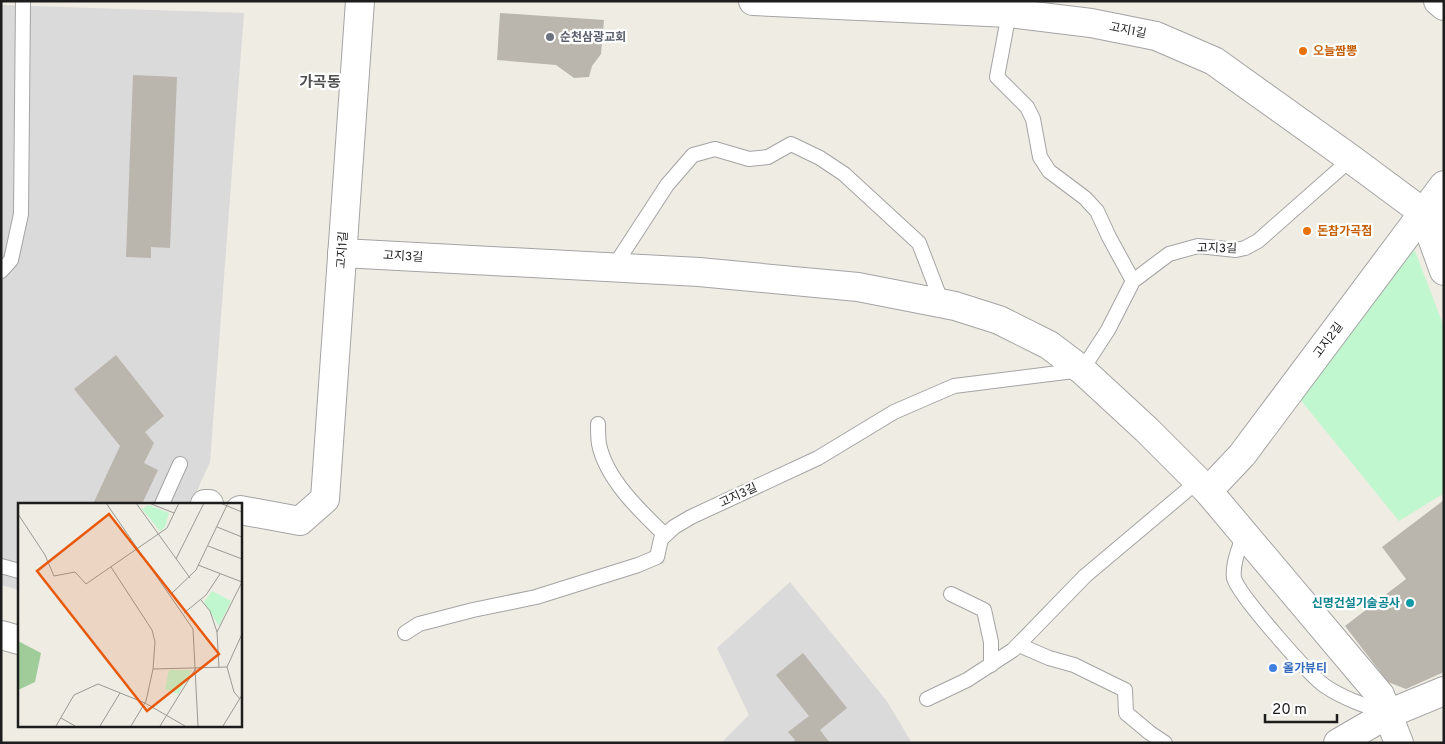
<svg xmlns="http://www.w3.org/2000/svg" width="1445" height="744" viewBox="0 0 1445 744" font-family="Overpass,'Noto Sans KR',sans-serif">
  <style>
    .residential { fill: #dbdada }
    .park { fill: #c1f7cf }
    .building { fill: #bab5ad }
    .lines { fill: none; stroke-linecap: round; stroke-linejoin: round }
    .lane-casing { stroke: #a4a4a4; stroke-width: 16 }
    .street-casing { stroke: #a4a4a4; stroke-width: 30 }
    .lane { stroke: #fff; stroke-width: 14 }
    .street { stroke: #fff; stroke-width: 28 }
    .worship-dot { fill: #6b7280; stroke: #fff; stroke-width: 2 }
    .food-dot { fill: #e8710a; stroke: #fff; stroke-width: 2 }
    .culture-dot { fill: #0f9aa8; stroke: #fff; stroke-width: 2 }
    .shop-dot { fill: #3f7fe0; stroke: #fff; stroke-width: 2 }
    .labels { text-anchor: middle; stroke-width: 4.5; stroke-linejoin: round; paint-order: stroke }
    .street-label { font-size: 12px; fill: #1d1d1d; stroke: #fff }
    .worship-label { font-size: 12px; font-weight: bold; fill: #5b616d; stroke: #fff; text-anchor: start }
    .food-label { font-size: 12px; font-weight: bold; fill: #c56008; stroke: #fff; text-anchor: start }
    .culture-label { font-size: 12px; font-weight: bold; fill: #0d838f; stroke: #fff; text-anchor: end }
    .shop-label { font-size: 12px; font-weight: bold; fill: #366cbe; stroke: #fff; text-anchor: start }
    .quarter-label { font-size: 15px; font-weight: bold; fill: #505050; stroke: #fff }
    .inset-road { fill: none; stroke: #9a9994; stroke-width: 1 }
    .view { fill: #e8590c; fill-opacity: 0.15; stroke: #e8590c; stroke-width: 2.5 }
    .inset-edge { fill: none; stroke: #1d1d1d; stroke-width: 2.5 }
  </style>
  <rect width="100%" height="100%" fill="#eeece3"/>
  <!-- residential -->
  <g class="residential">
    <path d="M1,5L244,13L210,462L191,504H19V590L1,585Z"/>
    <path d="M790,582L886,700L912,743H721L749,715L717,648Z"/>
  </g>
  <!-- park -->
  <path class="park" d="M1415,251L1444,327V493L1399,521L1299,398L1403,255Z"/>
  <!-- building -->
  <g class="building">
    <path d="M500,13L604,20L601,54L592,66L589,77L574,78L556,65L497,60Z"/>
    <path d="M133,75L177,77L170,248L151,247V258L126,257Z"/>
    <path d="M116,355L164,416L145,432L154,443L144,463L158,470L142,504H93L120,446L74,389Z"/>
    <path d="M1444,500V672L1406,689L1388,682L1345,626L1406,579L1382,547Z"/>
    <path d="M803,653L847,708L820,730L830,743H792L795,740L788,732L809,716L776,675Z"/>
  </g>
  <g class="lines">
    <defs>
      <g id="lane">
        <path d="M1009,13L997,77L1027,107L1033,119L1040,157L1049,171L1085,198L1097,211L1109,237L1133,281"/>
        <path d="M613,268L667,185L693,155L715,149L749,159L768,157L791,144L820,158L844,174L919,243L942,303"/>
        <path d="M1,271L11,260L21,214L23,1"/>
        <path d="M598,424C598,431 598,438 599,444C606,479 640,511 665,535"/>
        <path d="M162,504L180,464"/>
        <path d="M1244,533C1240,547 1232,563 1234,578C1238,594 1309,675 1325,686C1344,699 1366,706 1388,713"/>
        <path d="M1,566L19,571"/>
        <path d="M951,594L984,610L991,642V665"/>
        <path d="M405,633L419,624L473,610L536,597L638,565L657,557L661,539L674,527L691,517L818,458L894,412L954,386L1082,370L1108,330L1133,281L1169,254L1198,246L1236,250L1245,248L1258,241L1351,159"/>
        <path d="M1019,645L1049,658L1074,665L1125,690L1126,713L1150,733L1165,743"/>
        <path d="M927,699L967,680L1013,650L1085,576L1198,481"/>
      </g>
      <g id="street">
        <path d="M753,1L1009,13L1091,23L1156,36L1214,61L1351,159L1444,228"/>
        <path d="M1438,1L1444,6"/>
        <path d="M1423,213L1444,271"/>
        <path d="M342,253L699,272L858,287L955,306L999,320L1049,345L1082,370L1147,430L1208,491"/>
        <path d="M205,504H209"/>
        <path d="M240,510L300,521L325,499L360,1"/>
        <path d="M1,635L19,640"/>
        <path d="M1338,743L1388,714L1444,691"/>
        <path d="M1399,743L1380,695L1208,491L1242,455L1444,185"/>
      </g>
    </defs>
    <!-- lane casing -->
    <use href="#lane" class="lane-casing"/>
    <!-- street casing -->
    <use href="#street" class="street-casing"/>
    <!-- lane -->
    <use href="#lane" class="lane"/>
    <!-- street -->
    <use href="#street" class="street"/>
  </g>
  <!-- markers -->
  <circle class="worship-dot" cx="550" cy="37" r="5"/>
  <g class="food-dot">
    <circle cx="1303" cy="51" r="5"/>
    <circle cx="1307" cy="231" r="5"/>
  </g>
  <circle class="culture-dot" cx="1410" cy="603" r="5"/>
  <circle class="shop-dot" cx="1273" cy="668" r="5"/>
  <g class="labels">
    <!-- street labels -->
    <g class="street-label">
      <text transform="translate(1128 30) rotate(11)" y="4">고지1길</text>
      <text transform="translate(1217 248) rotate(1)" y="4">고지3길</text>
      <text transform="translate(342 250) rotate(-86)" y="4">고지1길</text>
      <text transform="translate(403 256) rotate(3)" y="4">고지3길</text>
      <text transform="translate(1328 340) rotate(-53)" y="4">고지2길</text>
      <text transform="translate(738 495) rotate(-25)" y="4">고지3길</text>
    </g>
    <!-- worship labels -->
    <g class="worship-label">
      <text x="560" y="41">순천삼광교회</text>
    </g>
    <!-- food labels -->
    <g class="food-label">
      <text x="1313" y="55">오늘짬뽕</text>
      <text x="1317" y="235">돈참가곡점</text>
    </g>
    <!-- culture labels -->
    <g class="culture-label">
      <text x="1400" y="607">신명건설기술공사</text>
    </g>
    <!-- shop labels -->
    <g class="shop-label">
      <text x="1283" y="672">올가뷰티</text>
    </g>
    <!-- quarter labels -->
    <g class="quarter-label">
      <text x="320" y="87">가곡동</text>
    </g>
  </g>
  <!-- overview -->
  <g transform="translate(18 503)">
    <rect width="224" height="224" fill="#eeece3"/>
    <path d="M0,138L23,150L17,179L0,187Z" fill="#9fcc99"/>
    <path d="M131,2L151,10L147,24L142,28L124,6ZM194,88L213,98L201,123L186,99ZM151,167H174L160,191L147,186Z" fill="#c1f7cf"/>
    <path class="inset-road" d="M88,0L175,126L180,223M118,0L172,75M131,0L156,10M202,0L224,9M0,11L27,52L36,73L57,69L68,81L149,25L161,0M199,24L224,34M190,43L224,56M158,56L186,0M180,62L224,79L199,129M93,64L134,127L137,139L135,166M153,91L178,67L210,0M183,97L192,108L199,129L201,165M166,110L188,92L202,71M209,164L216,189L222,196M209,164L224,131M43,215L57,223M38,223L56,192L80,181L127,200L167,223M82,223L102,190M113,223L128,198L135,166L209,164M142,223L178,165M205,223L224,192"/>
    <path class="view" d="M91,11L201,151L129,208L19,68Z"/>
    <rect width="224" height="224" class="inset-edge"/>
  </g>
  <!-- border -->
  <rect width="1445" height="744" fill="none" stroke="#1d1d1d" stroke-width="5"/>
  <!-- scale -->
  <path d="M1265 714v8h72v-8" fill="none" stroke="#1d1d1d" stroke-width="2.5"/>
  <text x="1272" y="714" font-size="15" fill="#1d1d1d" stroke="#ffffff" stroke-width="4" paint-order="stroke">20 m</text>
</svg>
